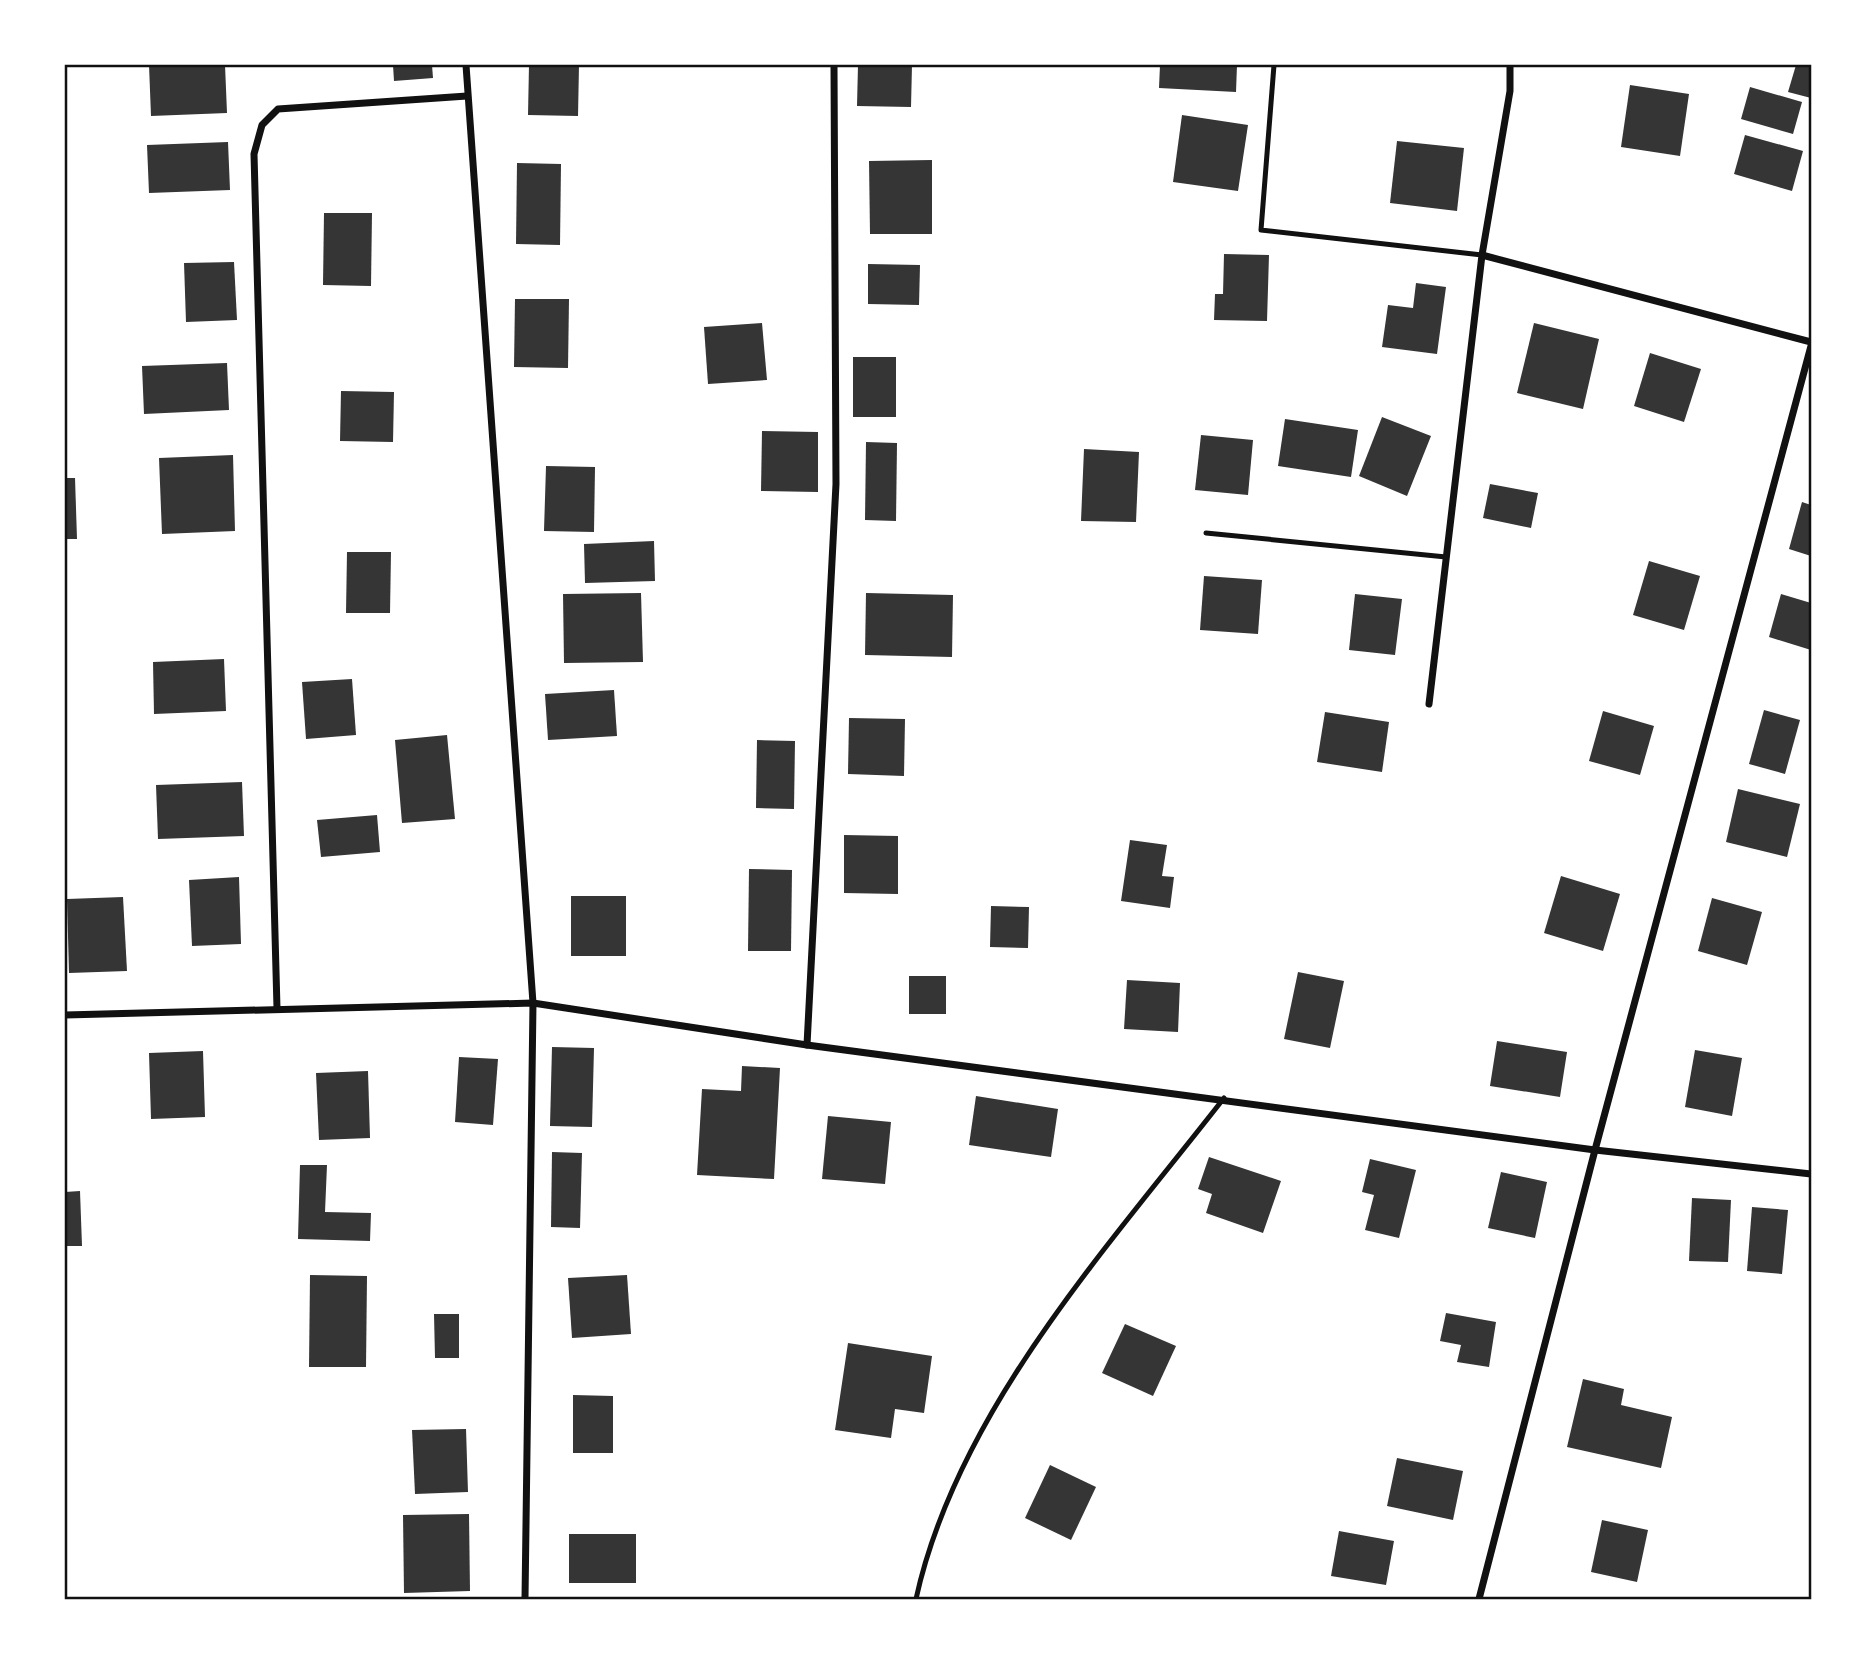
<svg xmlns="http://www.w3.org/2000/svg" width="1876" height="1664" viewBox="0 0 1876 1664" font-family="Arial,sans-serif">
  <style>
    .building { fill: #353535 }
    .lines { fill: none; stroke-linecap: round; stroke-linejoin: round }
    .service { stroke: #111; stroke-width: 5 }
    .minor { stroke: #111; stroke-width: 7 }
    .neatline { fill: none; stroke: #111; stroke-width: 2.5 }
  </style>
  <rect width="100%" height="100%" fill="#fff"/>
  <!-- building -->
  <g class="building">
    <path d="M149,65H225L227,113L151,116Z"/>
    <path d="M393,65H432L433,78L394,81Z"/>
    <path d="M529,65H579L578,116L528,115Z"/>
    <path d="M858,65H912L911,107L857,106Z"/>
    <path d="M1160,65H1237L1236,92L1159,88Z"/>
    <path d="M1796,65H1811V98L1788,92Z"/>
    <path d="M1630,85L1689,94L1680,156L1621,147Z"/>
    <path d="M1750,87L1802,102L1793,134L1741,119Z"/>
    <path d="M1182,115L1248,125L1238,191L1173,182Z"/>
    <path d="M1745,135L1803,151L1792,191L1734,174Z"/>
    <path d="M1397,141L1464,148L1457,211L1390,203Z"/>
    <path d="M228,142L230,190L149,193L147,145Z"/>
    <path d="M932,160V234H870L869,161Z"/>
    <path d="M517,163L561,164L560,245L516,244Z"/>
    <path d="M324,213H372L371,286L323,285Z"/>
    <path d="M1224,254L1269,255L1267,321L1214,320L1215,294H1223Z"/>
    <path d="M234,262L237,320L186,322L184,263Z"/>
    <path d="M868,264L920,265L919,305L868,304Z"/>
    <path d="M1416,283L1446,287L1437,354L1382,347L1388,305L1413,308Z"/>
    <path d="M515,299H569L568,368L514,367Z"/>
    <path d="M762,323L767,380L708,384L704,327Z"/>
    <path d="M1534,323L1599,339L1583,409L1517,393Z"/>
    <path d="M1650,353L1701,369L1684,422L1634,406Z"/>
    <rect x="853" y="357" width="43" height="60"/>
    <path d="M227,363L229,410L144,414L142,366Z"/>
    <path d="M341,391L394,392L393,442L340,441Z"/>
    <path d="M1382,417L1431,436L1407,496L1359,476Z"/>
    <path d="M1285,419L1358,430L1351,477L1278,466Z"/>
    <path d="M762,431L818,432V492L761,491Z"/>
    <path d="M1201,435L1253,440L1248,495L1195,490Z"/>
    <path d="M866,442L897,443L896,521L865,520Z"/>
    <path d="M1084,449L1139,452L1136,522L1081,521Z"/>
    <path d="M233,455L235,531L162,534L159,458Z"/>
    <path d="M546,466L595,467L594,532L544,531Z"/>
    <path d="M65,478H75L77,539H65Z"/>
    <path d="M1490,484L1538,493L1531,528L1483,518Z"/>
    <path d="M1802,502L1811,505V556L1789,549Z"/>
    <path d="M654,541L655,581L585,583L584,544Z"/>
    <path d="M347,552H391L390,613H346Z"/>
    <path d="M1649,561L1700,576L1684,630L1633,615Z"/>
    <path d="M1204,576L1262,580L1258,634L1200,630Z"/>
    <path d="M641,593L643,662L564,663L563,594Z"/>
    <path d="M866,593L953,595L952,657L865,655Z"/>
    <path d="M1355,594L1402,599L1395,655L1349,650Z"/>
    <path d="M1781,594L1811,603V650L1769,637Z"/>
    <path d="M224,659L226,711L154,714L153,662Z"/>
    <path d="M352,679L356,735L306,739L302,682Z"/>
    <path d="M614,690L617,736L548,740L545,694Z"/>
    <path d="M1764,710L1800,720L1785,774L1749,764Z"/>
    <path d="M1603,711L1654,726L1640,775L1589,761Z"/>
    <path d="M1325,712L1389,722L1382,772L1317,762Z"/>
    <path d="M849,718L905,719L904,776L848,774Z"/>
    <path d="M447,735L455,819L402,823L395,740Z"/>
    <path d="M757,740L795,741L794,809L756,808Z"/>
    <path d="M242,782L244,836L158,839L156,785Z"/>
    <path d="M1738,789L1800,804L1787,857L1726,842Z"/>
    <path d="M377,815L380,852L321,857L317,820Z"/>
    <path d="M844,835L898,836V894L844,893Z"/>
    <path d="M1130,840L1167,845L1162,876L1174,877L1170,908L1121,901Z"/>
    <path d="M749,869L792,870L791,951H748Z"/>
    <path d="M1561,876L1620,894L1603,951L1544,933Z"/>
    <path d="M239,877L241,944L192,946L189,880Z"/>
    <rect x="571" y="896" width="55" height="60"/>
    <path d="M123,897L127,971L69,973L67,899Z"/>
    <path d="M1712,898L1762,912L1747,965L1698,951Z"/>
    <path d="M991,906L1029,907L1028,948L990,947Z"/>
    <path d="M1298,972L1344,981L1330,1048L1284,1039Z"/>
    <rect x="909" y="976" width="37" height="38"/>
    <path d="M1127,980L1180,983L1178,1032L1124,1029Z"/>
    <path d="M1497,1041L1567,1052L1560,1097L1490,1086Z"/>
    <path d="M552,1047L594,1048L592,1127L550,1126Z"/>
    <path d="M1695,1050L1742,1058L1732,1116L1685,1107Z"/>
    <path d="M203,1051L205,1117L151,1119L149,1053Z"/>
    <path d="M459,1057L498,1059L493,1125L455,1122Z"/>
    <path d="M742,1066L780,1068L774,1179L697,1175L702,1089L741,1091Z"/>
    <path d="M368,1071L370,1138L319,1140L316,1073Z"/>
    <path d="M976,1096L1058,1109L1051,1157L969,1145Z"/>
    <path d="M828,1116L891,1122L885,1184L822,1179Z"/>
    <path d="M552,1152L582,1153L580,1228L551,1227Z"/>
    <path d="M1209,1157L1281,1181L1263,1233L1206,1213L1212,1194L1198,1189Z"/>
    <path d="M1370,1159L1416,1170L1399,1238L1365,1230L1374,1195L1362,1192Z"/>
    <path d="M300,1165H327L325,1212L371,1213L370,1241L298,1239Z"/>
    <path d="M1501,1172L1547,1182L1535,1238L1488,1228Z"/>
    <path d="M80,1191L82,1246H65V1192Z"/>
    <path d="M1692,1198L1731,1200L1728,1262L1689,1261Z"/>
    <path d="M1752,1207L1788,1210L1782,1274L1747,1271Z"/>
    <path d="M310,1275L367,1276L366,1367H309Z"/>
    <path d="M627,1275L631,1334L572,1338L568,1278Z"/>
    <path d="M1446,1313L1496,1322L1489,1367L1457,1362L1461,1345L1440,1341Z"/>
    <path d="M434,1314H459V1358H435Z"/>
    <path d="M1125,1324L1176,1346L1153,1396L1102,1373Z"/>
    <path d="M848,1343L932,1356L924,1413L895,1409L891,1438L835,1430Z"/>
    <path d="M1583,1379L1624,1389L1621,1405L1672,1417L1661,1468L1567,1447Z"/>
    <path d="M573,1395L613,1396V1453H573Z"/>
    <path d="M466,1429L468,1492L415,1494L412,1430Z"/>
    <path d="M1397,1458L1463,1471L1453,1520L1387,1506Z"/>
    <path d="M1050,1465L1096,1487L1071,1540L1025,1518Z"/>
    <path d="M469,1514L470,1591L404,1593L403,1515Z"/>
    <path d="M1602,1520L1648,1530L1637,1582L1591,1572Z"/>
    <path d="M1339,1531L1394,1541L1386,1585L1331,1576Z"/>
    <rect x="569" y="1534" width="67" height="49"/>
  </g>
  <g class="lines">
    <!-- service -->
    <g class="service">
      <path d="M1274,65L1261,230L1482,255"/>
      <path d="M1206,533L1446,557"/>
      <path d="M916,1599C957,1411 1108,1247 1224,1098"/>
    </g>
    <!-- minor -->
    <g class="minor">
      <path d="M466,65L533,1003L525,1599"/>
      <path d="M1482,255L1811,342"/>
      <path d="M1429,704L1482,255L1510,91V65"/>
      <path d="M277,1008L254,154L262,125L278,109L467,96"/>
      <path d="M65,1015L533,1003L807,1045L1595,1150L1811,1174"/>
      <path d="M807,1045L836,484L834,65"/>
      <path d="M1479,1599L1595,1150L1811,346"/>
    </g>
  </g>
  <!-- border -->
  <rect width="1876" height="1664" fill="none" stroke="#ffffff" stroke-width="133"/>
  <rect x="66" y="66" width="1744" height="1532" class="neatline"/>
</svg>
